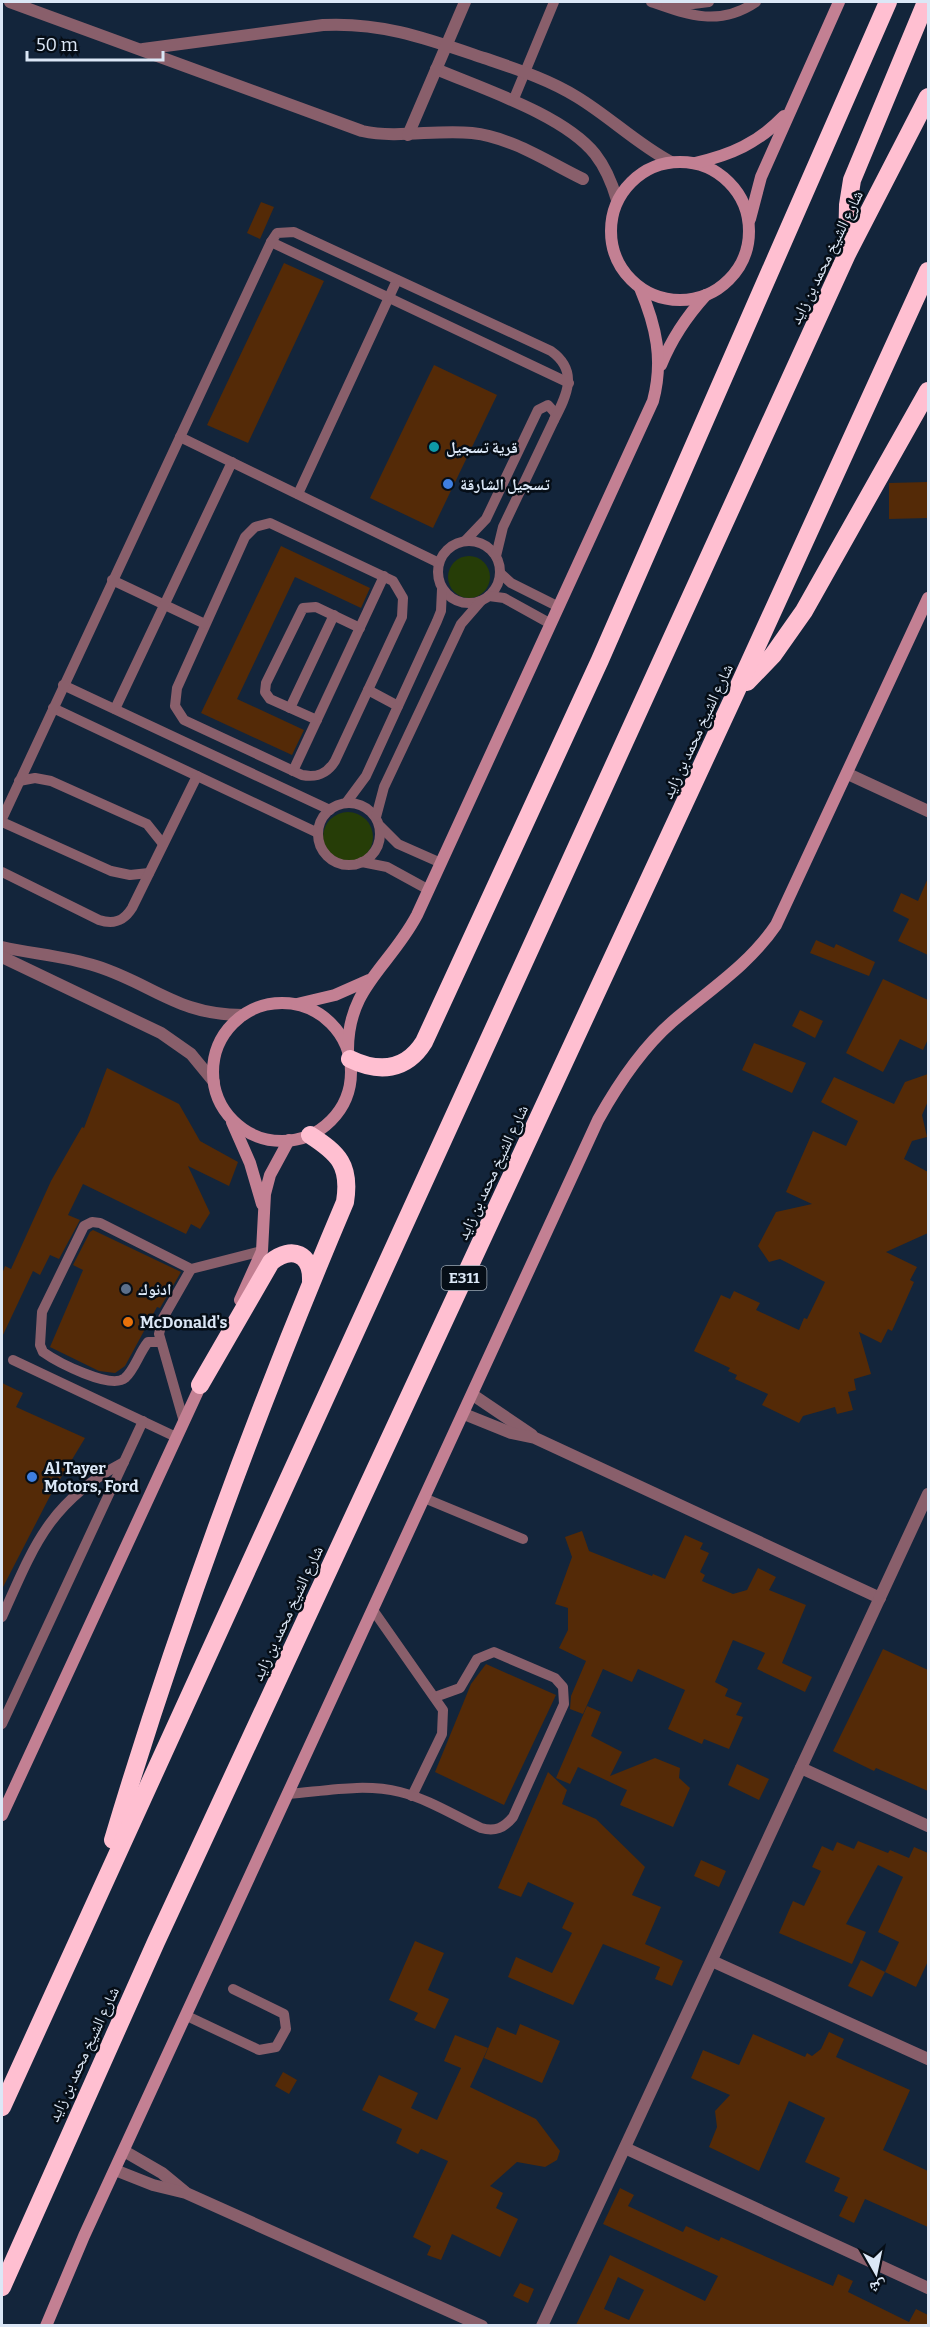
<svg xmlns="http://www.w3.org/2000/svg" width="930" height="2327" viewBox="0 0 930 2327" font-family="Bitter,'Noto Naskh Arabic',serif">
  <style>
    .green { fill: #263d07 }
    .building { fill: #542a07; fill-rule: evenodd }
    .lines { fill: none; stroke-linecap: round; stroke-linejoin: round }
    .lane { stroke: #895f6b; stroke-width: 10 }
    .street { stroke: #895f6b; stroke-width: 12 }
    .secondary { stroke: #c38093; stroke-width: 12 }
    .highway { stroke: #ffbfd1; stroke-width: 18 }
    .culture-dot { fill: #0f9aa8; stroke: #060e17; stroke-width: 2 }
    .shop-dot { fill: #3f7fe0; stroke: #060e17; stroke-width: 2 }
    .service-dot { fill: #5c6f8a; stroke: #060e17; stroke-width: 2 }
    .food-dot { fill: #e8710a; stroke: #060e17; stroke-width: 2 }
    .labels { text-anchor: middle; stroke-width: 5; stroke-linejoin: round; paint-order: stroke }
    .shield { fill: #060e17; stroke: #9ba6b3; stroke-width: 1.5 }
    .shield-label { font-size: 15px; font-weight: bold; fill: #dbe7f6 }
    .street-label { font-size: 16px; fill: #dbe7f6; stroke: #060e17 }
    .poi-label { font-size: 16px; font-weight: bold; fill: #dbe7f6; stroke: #060e17; text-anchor: start }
  </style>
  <rect width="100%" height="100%" fill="#13253b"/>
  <!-- green -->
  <g class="green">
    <circle cx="469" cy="577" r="21"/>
    <circle cx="348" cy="837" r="25"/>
  </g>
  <!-- building -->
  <g class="building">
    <path d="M261,202L274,207L260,239L247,233Z"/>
    <path d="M284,263L324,281L248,443L207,425Z"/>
    <path d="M434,365L497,395L433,528L370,498Z"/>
    <path d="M928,482V518L889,519V483Z"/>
    <path d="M281,546L370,588L361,608L295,577L237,699L304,730L292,755L201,713Z"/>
    <path d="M928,878V955L898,941L909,919L893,911L901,893L918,901Z"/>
    <path d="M816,940L834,948L836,944L875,962L869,976L810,953Z"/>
    <path d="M883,979L928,1000V1039L923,1050L900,1039L883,1072L846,1053Z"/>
    <path d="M800,1010L823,1021L815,1038L792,1026Z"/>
    <path d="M754,1043L806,1063L792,1093L742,1070Z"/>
    <path d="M107,1068L179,1104L200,1141L238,1162L229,1186L188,1166L210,1213L200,1229L191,1224L186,1234L83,1184L68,1215L80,1220L59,1259L50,1255L40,1275L33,1271L2,1337V1274L5,1266L11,1269L51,1181L82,1127L84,1128Z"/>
    <path d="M928,1074V1101L922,1115L927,1137L912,1141L904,1159L928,1172V1233L886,1252L917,1267L910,1280L914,1282L892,1331L888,1329L881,1343L859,1332L871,1374L854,1379L856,1390L848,1392L853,1410L837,1414L835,1407L803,1416L799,1423L762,1405L768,1394L735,1379L737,1375L728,1371L730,1368L694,1351L721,1295L730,1299L734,1291L760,1303L756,1310L799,1330L804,1318L807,1319L825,1282L780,1259L769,1262L758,1246L776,1212L812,1204L786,1192L813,1131L846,1146L858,1121L821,1102L834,1077L894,1104L905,1082Z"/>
    <path d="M93,1230L181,1272L160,1308L157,1307L125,1366L115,1373L99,1371L50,1347L83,1270L73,1265L90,1232Z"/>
    <path d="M2,1383L23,1393L16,1407L85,1438L50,1496L2,1589Z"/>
    <path d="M582,1531L589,1551L652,1576L653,1574L665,1579L685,1535L703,1543L700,1549L709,1553L700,1572L705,1575L702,1581L733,1594L747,1590L758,1568L776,1577L769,1590L806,1605L782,1663L812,1677L805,1692L757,1669L765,1653L733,1640L715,1682L728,1689L725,1696L742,1703L736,1715L743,1717L729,1749L704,1739L702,1744L668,1729L685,1690L638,1669L632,1682L603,1669L583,1714L570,1709L571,1696L586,1661L559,1648L568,1630V1608L555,1604L572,1557L565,1537Z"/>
    <path d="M883,1649L928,1670V1791L876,1768L874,1771L833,1751Z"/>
    <path d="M486,1664L556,1695L504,1805L435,1772L471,1684Z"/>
    <path d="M587,1706L601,1712L591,1736L622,1752L610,1776L655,1758L680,1768L679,1778L690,1788L673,1827L620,1805L627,1790L578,1767L570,1784L556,1778Z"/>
    <path d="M737,1764L769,1779L759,1800L728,1785Z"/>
    <path d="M548,1772L567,1790L562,1804L596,1819L645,1867L632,1895L661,1907L645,1944L683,1961L672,1986L655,1979L660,1967L603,1944L573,2005L508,1977L516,1957L552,1973L572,1933L562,1928L574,1903L528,1882L521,1897L498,1888Z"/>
    <path d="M858,1841L888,1853L890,1850L909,1858L914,1847L928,1853V1961L916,1987L885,1972L899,1942L878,1932L903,1877L878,1865L846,1924L866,1932L852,1964L779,1933L793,1901L804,1906L821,1871L812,1867L822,1846L833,1851L837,1842L854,1849Z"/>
    <path d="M701,1860L726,1871L719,1887L694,1876Z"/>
    <path d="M415,1941L444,1953L428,1990L449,1999L435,2029L414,2020L418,2013L389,2000Z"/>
    <path d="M861,1960L885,1972L872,1997L848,1986Z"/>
    <path d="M520,2024L560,2041L542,2083L484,2058L497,2027L516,2035Z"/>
    <path d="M829,2032L844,2039L836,2057L910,2090L883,2150L928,2171V2227L865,2199L854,2223L839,2216L848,2197L834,2191L840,2178L805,2162L825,2118L789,2101L759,2171L709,2147L717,2127L715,2111L730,2095L691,2078L703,2050L739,2065L753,2034L805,2057L807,2053L812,2056L821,2049Z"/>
    <path d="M455,2035L488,2048L470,2087L536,2119L560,2151L557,2160L545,2167L517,2162L490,2186L503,2193L496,2208L518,2219L500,2257L452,2234L441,2260L427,2255L431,2246L413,2237L448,2161L421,2149L418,2154L396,2143L402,2129L362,2110L379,2075L418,2093L411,2108L437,2120L461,2068L444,2061Z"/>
    <path d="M283,2072L297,2080L289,2094L275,2086Z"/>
    <path d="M620,2188L634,2195L628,2206L683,2232L686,2226L719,2241L721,2237L833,2286L838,2274L853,2281L848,2292L909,2322L916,2309L928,2315V2325H576L610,2255L705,2301L718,2276L603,2224ZM618,2277L644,2290L629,2320L604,2309Z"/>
    <path d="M520,2283L534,2289L528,2303L513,2296Z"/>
  </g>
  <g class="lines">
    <!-- lane -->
    <g class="lane">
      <path d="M651,2C688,15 719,27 756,2"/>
      <path d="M666,5L677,6L709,2"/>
      <path d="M513,101L554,2"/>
      <path d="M271,242L569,383"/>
      <path d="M180,437L439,563"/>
      <path d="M298,494L397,280"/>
      <path d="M270,523L393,581L403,598L402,617L335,761C327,774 317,778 302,775L184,720L175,706L177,688L245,537L255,527Z"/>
      <circle cx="469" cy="572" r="31"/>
      <path d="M465,541L486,519L538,410L548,405L556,414L554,420L503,527L496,556"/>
      <path d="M500,573L511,583L559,607"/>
      <path d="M112,580L205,624"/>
      <path d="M489,596L504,598L551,624"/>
      <path d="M63,685L330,810"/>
      <path d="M368,690L398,706"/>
      <path d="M53,708L318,833"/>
      <path d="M290,708L334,615"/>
      <path d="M115,709L232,462"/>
      <path d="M317,720L270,699L265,692L266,683L303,608L316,607L360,628"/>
      <path d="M293,771L384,576"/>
      <path d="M19,781L35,778L51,781L147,824L163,844"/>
      <circle cx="349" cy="834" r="31"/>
      <path d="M346,803L366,776L437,621L441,611L442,589"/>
      <path d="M376,817L384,787L461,624L481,601"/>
      <path d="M2,819L271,242L277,233L294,232L551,351C579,371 567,395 554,420"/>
      <path d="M2,822L111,871L130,875L149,873"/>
      <path d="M380,826L398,844L441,863"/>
      <path d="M362,862L387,867L429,890"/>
      <path d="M2,872L99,920C114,925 124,921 132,908L197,776"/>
      <path d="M160,1342H148C139,1353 135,1369 125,1378C111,1390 57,1362 43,1352L40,1345L42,1312L84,1226L92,1222L100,1223L191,1269L262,1251"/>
      <path d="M13,1360L176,1437"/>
      <path d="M184,1422L159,1334L163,1318L191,1269"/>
      <path d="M424,1498L523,1539"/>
      <path d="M373,1610L443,1710L442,1734L412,1796"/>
      <path d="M2,1617C34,1545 50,1501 124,1462"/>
      <path d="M2,1724L143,1421"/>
      <path d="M289,1794C325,1791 364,1783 400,1792C428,1799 455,1816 481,1828C495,1832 504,1828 513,1817L564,1704L563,1687L555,1678L494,1652L477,1659L460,1688L435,1697"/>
      <path d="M187,2016L259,2050L276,2047L286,2029L284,2014L233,1989"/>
    </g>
    <!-- street -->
    <g class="street">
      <path d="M10,2L362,131C399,139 435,129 472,133C511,137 548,162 583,179"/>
      <path d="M143,49L323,25C383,22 428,39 484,58C516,69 548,79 577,97C610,117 637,144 671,162"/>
      <path d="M436,69C483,89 564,115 595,154C606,168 612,183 617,200"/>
      <path d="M408,135L465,2"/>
      <path d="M848,774L928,811"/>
      <path d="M2,947C33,954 65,956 96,966C153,984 177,1015 243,1015"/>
      <path d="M2,957L161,1033L191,1054L214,1082"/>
      <path d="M473,1395L532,1435"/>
      <path d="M464,1414L511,1433L535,1438L880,1598"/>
      <path d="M801,1768L928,1826"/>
      <path d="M712,1961L928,2059"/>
      <path d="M625,2148L928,2288"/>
      <path d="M124,2151L162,2173L185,2192"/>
      <path d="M115,2170L153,2185L186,2193L482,2326"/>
      <path d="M542,2326L928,1494"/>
    </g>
    <!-- secondary -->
    <g class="secondary">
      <circle cx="680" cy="231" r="69"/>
      <path d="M695,163C731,155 758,143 784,116"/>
      <path d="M750,219L761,177L839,2"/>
      <path d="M661,365C672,338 686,317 706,295"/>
      <circle cx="282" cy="1072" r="69"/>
      <path d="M297,1004L335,995L369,980"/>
      <path d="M348,1052C347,987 389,968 417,915L653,401C664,360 656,326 640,288"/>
      <path d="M232,1122L250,1163L262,1204"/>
      <path d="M240,1300L262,1251L265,1194L270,1175L289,1140"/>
      <path d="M2,1815L204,1378"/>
      <path d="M46,2326L84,2236L598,1120C618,1084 641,1049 672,1022C709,990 748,966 776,925L928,598"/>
    </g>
    <!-- highway -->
    <g class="highway">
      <path d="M847,252L848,205L852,180L926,2"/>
      <path d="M747,682L773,655L804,611L928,391"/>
      <path d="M350,1059C379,1073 406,1071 424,1042L600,660L888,2"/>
      <path d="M200,1385L271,1262C292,1245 312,1254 311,1281"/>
      <path d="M113,1840C178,1623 257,1410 345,1202C351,1165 338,1153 310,1135"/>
      <path d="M2,2107L847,254L928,97"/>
      <path d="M2,2287L156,1942L735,694L928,271"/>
    </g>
  </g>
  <!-- markers -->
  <circle class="culture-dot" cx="434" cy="447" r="6"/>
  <g class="shop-dot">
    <circle cx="448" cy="484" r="6"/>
    <circle cx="32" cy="1477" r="6"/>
  </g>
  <circle class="service-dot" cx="126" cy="1289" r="6"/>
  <circle class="food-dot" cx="128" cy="1322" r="6"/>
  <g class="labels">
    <!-- shield labels -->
    <rect class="shield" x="441.5" y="1266" width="45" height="24" rx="4.5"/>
    <g class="shield-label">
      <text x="464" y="1283">E311</text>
    </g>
    <!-- street labels -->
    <g class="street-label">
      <text transform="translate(826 257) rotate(-64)" y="6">شارع الشيخ محمد بن زايد</text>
      <text transform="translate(697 731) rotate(-65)" y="6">شارع الشيخ محمد بن زايد</text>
      <text transform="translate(492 1172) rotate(-65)" y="6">شارع الشيخ محمد بن زايد</text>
      <text transform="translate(287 1613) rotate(-65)" y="6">شارع الشيخ محمد بن زايد</text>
      <text transform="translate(83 2054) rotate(-65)" y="6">شارع الشيخ محمد بن زايد</text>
    </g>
    <!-- poi labels -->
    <g class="poi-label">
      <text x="446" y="453">قرية تسجيل</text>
      <text x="460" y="490">تسجيل الشارقة</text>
      <text x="138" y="1295">ادنوك</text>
      <text x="140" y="1328">McDonald's</text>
      <text x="44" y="1474">Al Tayer<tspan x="44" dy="18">Motors, Ford</tspan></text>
    </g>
  </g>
  <!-- border -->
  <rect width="930" height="2327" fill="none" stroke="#dbe7f6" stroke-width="6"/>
  <!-- north arrow -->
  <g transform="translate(876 2273) rotate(171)" stroke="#060e17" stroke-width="4.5" paint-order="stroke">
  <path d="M0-4.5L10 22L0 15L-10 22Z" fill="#dbe7f6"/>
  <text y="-9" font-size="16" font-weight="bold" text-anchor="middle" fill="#dbe7f6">ش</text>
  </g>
  <!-- scale -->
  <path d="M27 51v9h136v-9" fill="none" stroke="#dbe7f6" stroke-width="3"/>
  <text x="36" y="51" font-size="18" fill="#dbe7f6" stroke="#060e17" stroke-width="4.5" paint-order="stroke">50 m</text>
</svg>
